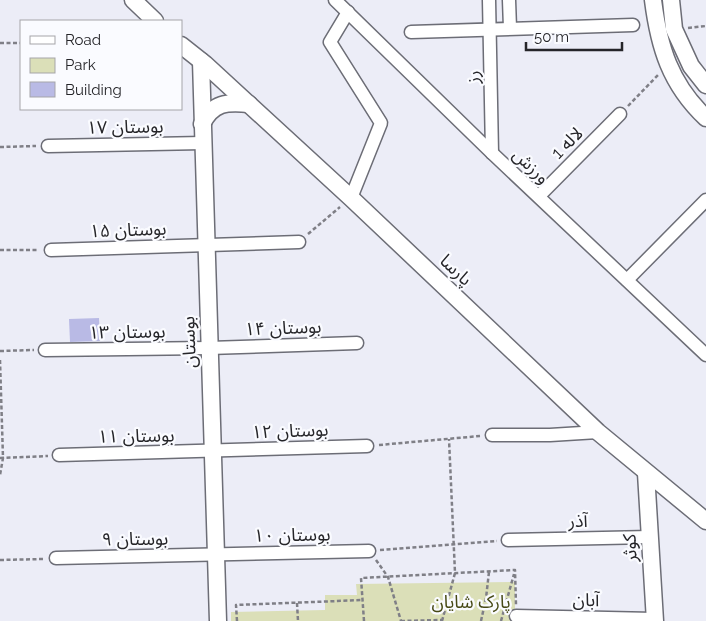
<svg xmlns="http://www.w3.org/2000/svg" width="706" height="621" viewBox="0 0 706 621" font-family="Raleway,'Noto Sans Arabic',sans-serif">
  <style>
    .green { fill: #dbdfb8 }
    .building { fill: #b9bae5 }
    .lines { fill: none; stroke-linecap: round; stroke-linejoin: round }
    .minor-casing { stroke: #6c6d76; stroke-width: 15 }
    .tertiary-casing { stroke: #6c6d76; stroke-width: 19 }
    .path { stroke: #7f7f86; stroke-width: 2.5; stroke-dasharray: 4 2.5; stroke-linecap: butt }
    .minor { stroke: #fff; stroke-width: 12 }
    .tertiary { stroke: #fff; stroke-width: 16 }
    .labels { text-anchor: middle; stroke-width: 4.5; stroke-linejoin: round; paint-order: stroke }
    .street-label { font-size: 18px; fill: #252529; stroke: #fafbff }
    .park-label { font-size: 18px; fill: #464915; stroke: #fafbff }
  </style>
  <rect width="100%" height="100%" fill="#ecedf7"/>
  <!-- green -->
  <path class="green" d="M515,582V621H231V612L325,610V595H357L356,584Z"/>
  <!-- building -->
  <path class="building" d="M99,318L100,341L70,342L69,319Z"/>
  <g class="lines">
    <defs>
      <g id="minor">
        <path d="M335,0L492,153L706,355"/>
        <path d="M489,0L492,153"/>
        <path d="M509,0L510,28"/>
        <path d="M348,12L330,42L381,123L351,198"/>
        <path d="M411,32L633,25"/>
        <path d="M48,146L203,143"/>
        <path d="M539,196L620,114"/>
        <path d="M51,250L299,242"/>
        <path d="M627,280L706,200"/>
        <path d="M45,350L209,348L357,343"/>
        <path d="M492,435H550L598,432"/>
        <path d="M59,455L367,446"/>
        <path d="M508,540L650,537"/>
        <path d="M56,558L369,551"/>
        <path d="M516,616L654,619"/>
      </g>
      <g id="tertiary">
        <path d="M133,0L155,21"/>
        <path d="M653,0C659,47 670,84 706,118"/>
        <path d="M671,0L674,29L691,66L706,85"/>
        <path d="M181,45L205,64L351,198L598,432L706,521"/>
        <path d="M201,61L218,621"/>
        <path d="M202,124C213,102 227,102 249,104"/>
        <path d="M646,473L655,621"/>
      </g>
    </defs>
    <!-- minor casing -->
    <use href="#minor" class="minor-casing"/>
    <!-- tertiary casing -->
    <use href="#tertiary" class="tertiary-casing"/>
    <!-- path -->
    <g class="path">
      <path d="M688,28L706,26"/>
      <path d="M0,43H21"/>
      <path d="M628,106L659,74"/>
      <path d="M0,147L36,146"/>
      <path d="M308,234L340,207"/>
      <path d="M0,250H38"/>
      <path d="M0,351L34,350"/>
      <path d="M0,360L3,458L0,475"/>
      <path d="M379,445L480,436"/>
      <path d="M0,458L48,456"/>
      <path d="M380,550L497,541"/>
      <path d="M0,560L43,559"/>
      <path d="M376,560L388,577L401,621"/>
      <path d="M297,603L298,621"/>
      <path d="M237,621L236,605L363,600"/>
      <path d="M364,621L361,578L515,570L516,605"/>
      <path d="M401,621L442,620"/>
      <path d="M442,621L455,573L449,439"/>
      <path d="M481,621L486,598L489,572"/>
      <path d="M501,621L514,574"/>
    </g>
    <!-- minor -->
    <use href="#minor" class="minor"/>
    <!-- tertiary -->
    <use href="#tertiary" class="tertiary"/>
  </g>
  <g class="labels">
    <!-- street labels -->
    <g class="street-label">
      <text transform="translate(473 77) rotate(-91)" y="6">رز</text>
      <text transform="translate(125 127) rotate(-1)" y="6">بوستان ۱۷</text>
      <text transform="translate(567 143) rotate(-45)" y="6">لاله 1</text>
      <text transform="translate(531 166) rotate(43)" y="6">ورزش</text>
      <text transform="translate(128 230) rotate(-2)" y="6">بوستان ۱۵</text>
      <text transform="translate(456 270) rotate(43)" y="6">پارسا</text>
      <text transform="translate(283 328) rotate(-2)" y="6">بوستان ۱۴</text>
      <text transform="translate(127 332) rotate(-1)" y="6">بوستان ۱۳</text>
      <text transform="translate(189 342) rotate(-92)" y="6">بوستان</text>
      <text transform="translate(290 431) rotate(-2)" y="6">بوستان ۱۲</text>
      <text transform="translate(136 436) rotate(-1)" y="6">بوستان ۱۱</text>
      <text transform="translate(578 521) rotate(-1)" y="6">آذر</text>
      <text transform="translate(292 535) rotate(-1)" y="6">بوستان ۱۰</text>
      <text transform="translate(135 539) rotate(-1)" y="6">بوستان ۹</text>
      <text transform="translate(630 548) rotate(-93)" y="6">کوثر</text>
      <text transform="translate(586 600) rotate(1)" y="6">آبان</text>
    </g>
    <!-- park labels -->
    <g class="park-label">
      <text x="471" y="608">پارک شایان</text>
    </g>
  </g>
  <!-- legend -->
  <rect x="20" y="20" width="162" height="90" fill="#fafbff" stroke="#a5a5a9"/>
  <rect x="30" y="36" width="25" height="8" fill="#ffffff" stroke="#a5a5a9"/>
  <text x="65" y="45" font-size="15" fill="#252529">Road</text>
  <rect x="30" y="58" width="25" height="15" fill="#dbdfb8" stroke="#a5a5a9"/>
  <text x="65" y="70" font-size="15" fill="#252529">Park</text>
  <rect x="30" y="82" width="25" height="15" fill="#b9bae5" stroke="#a5a5a9"/>
  <text x="65" y="95" font-size="15" fill="#252529">Building</text>
  <!-- scale -->
  <path d="M526 42v8h96v-8" fill="none" stroke="#252529" stroke-width="2.5"/>
  <text x="534" y="42" font-size="15" fill="#252529" stroke="#fafbff" stroke-width="4" paint-order="stroke">50 m</text>
</svg>
